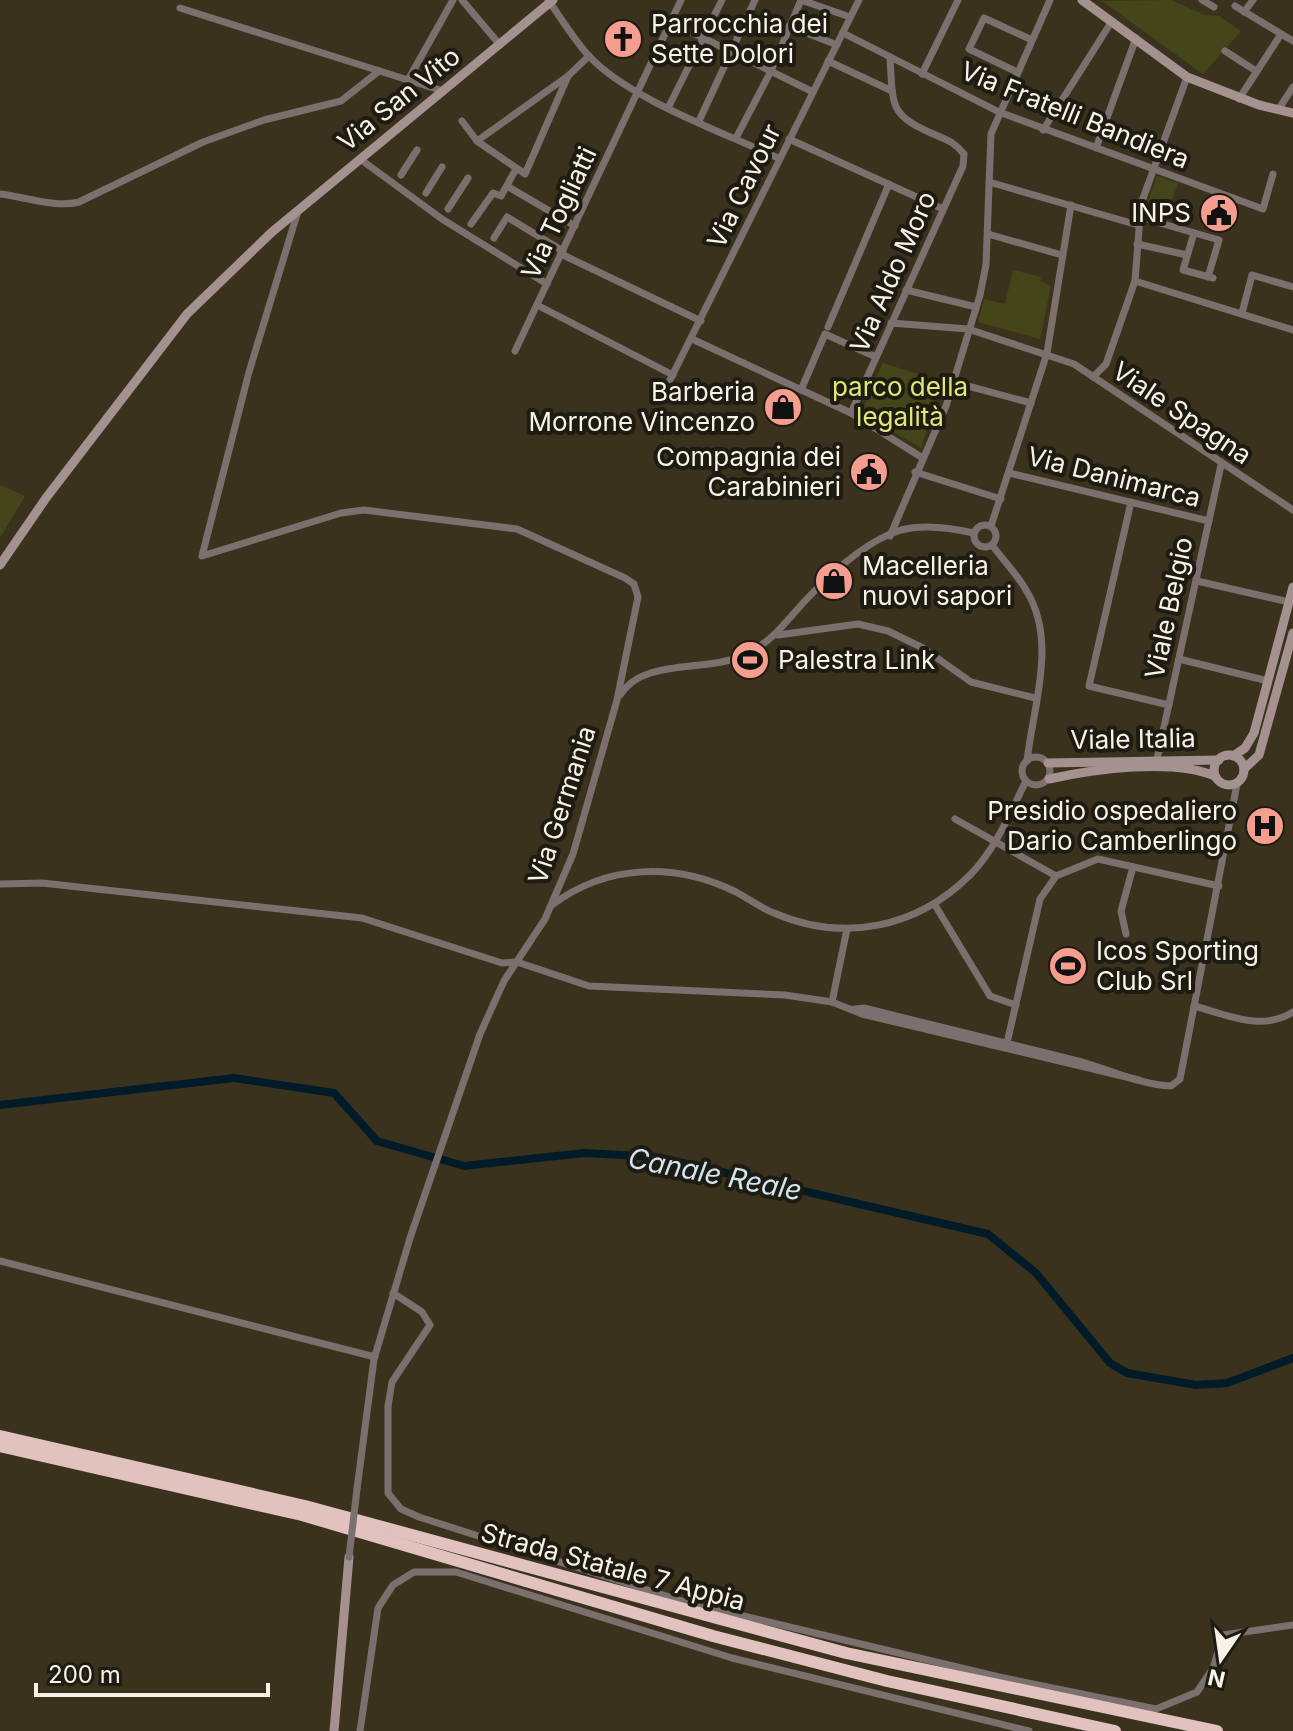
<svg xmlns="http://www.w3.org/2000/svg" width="1293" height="1731" viewBox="0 0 1293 1731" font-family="Inter,sans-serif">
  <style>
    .green { fill: #44461a }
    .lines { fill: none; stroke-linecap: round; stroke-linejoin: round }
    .canal { stroke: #011b29; stroke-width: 8 }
    .street { stroke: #7c706e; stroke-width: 7 }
    .secondary { stroke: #a5918f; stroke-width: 9 }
    .highway { stroke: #e1c2bf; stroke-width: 12 }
    .street-bridge { stroke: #7c706e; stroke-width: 7 }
    .labels { text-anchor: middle; stroke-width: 8; stroke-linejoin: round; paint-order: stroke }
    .poi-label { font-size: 26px; fill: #f9f3e7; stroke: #1e1b12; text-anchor: start }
    .street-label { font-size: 26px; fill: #f9f3e7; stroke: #1e1b12 }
    .park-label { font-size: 26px; fill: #dfe776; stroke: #1e1b12 }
    .water-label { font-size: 28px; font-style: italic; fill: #d2e6f2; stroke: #1e1b12 }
  </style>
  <rect width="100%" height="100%" fill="#3b321e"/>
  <!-- green -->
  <g class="green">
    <path d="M1171,0L1204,15L1219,16L1241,31L1203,74L1102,1Z"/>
    <path d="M1157,176L1178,183L1168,212L1147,205Z"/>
    <path d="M1013,270L1041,277L1040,281L1051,286L1040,339L978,322L984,299L1005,304Z"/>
    <path d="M883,363L947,383L935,399L921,448L861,413Z"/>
    <path d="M0,485L25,496L0,538Z"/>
  </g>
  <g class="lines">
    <!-- canal -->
    <path class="canal" d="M0,1105L234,1078L334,1093L377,1141L464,1166L584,1153L657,1157L988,1234L1036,1273L1110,1363L1127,1373L1196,1385L1227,1383L1293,1358"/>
    <!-- street -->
    <g class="street">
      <path d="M462,0L500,45"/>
      <path d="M548,0C561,18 573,38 588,55C628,99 723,132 778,158"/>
      <path d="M1202,0L1214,7"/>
      <path d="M1235,6L1293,41"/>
      <path d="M180,8L443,91"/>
      <path d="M1244,12L1253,0"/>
      <path d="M671,22L813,92"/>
      <path d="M789,26L837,45"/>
      <path d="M843,33L999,112L1263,209L1273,174"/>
      <path d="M1225,51L1256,71"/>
      <path d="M828,61L892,91"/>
      <path d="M1017,72L969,49L984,18L1032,40"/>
      <path d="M922,74L958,0"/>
      <path d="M568,76L525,174L477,141L568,76L589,56"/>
      <path d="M408,80L453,0"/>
      <path d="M1239,99L1281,34"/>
      <path d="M669,106L722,0"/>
      <path d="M1278,110L1293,87"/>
      <path d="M462,121L477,141"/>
      <path d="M699,121L755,0"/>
      <path d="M1043,130L1112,21"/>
      <path d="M736,138L771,71L801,0L850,17"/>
      <path d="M789,139L943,209"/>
      <path d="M1096,148L1136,38"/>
      <path d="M360,159L442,219L547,284"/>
      <path d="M401,175L417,150"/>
      <path d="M989,182L1138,225"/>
      <path d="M507,186L575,226"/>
      <path d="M426,193L442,167"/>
      <path d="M0,194C25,197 56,208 79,202L203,142L264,120L341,101L379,71"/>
      <path d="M448,209L468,178"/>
      <path d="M298,211L249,372L202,556L341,513L364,510L517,529L625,578L634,584L638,597L617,700L573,854L545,919L504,981L480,1034L411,1235L374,1359L357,1489"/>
      <path d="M1139,217L1219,240L1208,277"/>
      <path d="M471,224L493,193L501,196L516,169"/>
      <path d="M1194,233L1183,270L1213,278"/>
      <path d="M988,234L1062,255"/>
      <path d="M494,238L507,217L563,251"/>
      <path d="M1137,244L1187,255"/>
      <path d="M561,254L701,321"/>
      <path d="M1135,281L1293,330"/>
      <path d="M906,290L976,307"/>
      <path d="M537,305L673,375"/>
      <path d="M1242,313L1252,275L1293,287"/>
      <path d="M891,323L968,329L1074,364L1293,510"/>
      <path d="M828,327L889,184"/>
      <path d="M692,339L851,413L921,457"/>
      <path d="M515,351L681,0"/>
      <path d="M1093,377L1106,364L1135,281L1141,204L1187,77"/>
      <path d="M953,382L1031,403"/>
      <path d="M665,390L859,0"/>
      <path d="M801,390L825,334L876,357"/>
      <path d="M851,413L963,166L964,154C956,144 950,141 938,136C889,115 893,109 890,57"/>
      <path d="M915,472L1001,499"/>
      <path d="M1009,473L1209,521"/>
      <path d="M1131,502L1089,686L1169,705"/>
      <circle cx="985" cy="536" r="11"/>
      <path d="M991,526L1047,353L1071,205"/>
      <path d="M890,536L946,406L980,295L986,265L991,134L1050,0"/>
      <path d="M992,545C1003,560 1017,574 1026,590C1058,641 1033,706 1027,761"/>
      <path d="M1197,581L1289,602"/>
      <path d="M778,635L858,624L888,631L923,648L971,682L1035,698"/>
      <path d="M1179,659L1268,681"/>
      <path d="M620,695C644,657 707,673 744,655C771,643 784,624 803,603C828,576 865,541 901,530C923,524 952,528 974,533"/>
      <circle cx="1036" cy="771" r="14"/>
      <path d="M1157,759L1221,465"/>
      <path d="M955,819L1056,876"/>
      <path d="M0,884L42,883L362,918L502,963L517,962L589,986L785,995L832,1002L862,1014L1139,1080"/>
      <path d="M552,905C607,864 675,862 736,892C749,899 761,908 774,913C843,943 917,928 970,875C995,850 1010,813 1026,781"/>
      <path d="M935,905L990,996L1016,1005"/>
      <path d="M1126,934L1121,911L1133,867"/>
      <path d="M832,1002L847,929"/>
      <path d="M1194,1006C1229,1015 1261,1032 1293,1012"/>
      <path d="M855,1009L864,1008C937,1026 1009,1044 1082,1062C1111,1070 1141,1085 1171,1086L1180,1079L1237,784"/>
      <path d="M1007,1043L1040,899L1056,876L1098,859L1219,886"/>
      <path d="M0,1261L375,1357"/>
      <path d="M393,1293L422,1312L430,1325L392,1382L388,1406V1493L401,1509L419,1517L685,1602L999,1677L1156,1709L1197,1692L1213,1668L1223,1635L1293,1625"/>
      <path d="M360,1731L378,1608L393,1585L414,1572H456L732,1658L1029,1731"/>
    </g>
    <!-- secondary -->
    <g class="secondary">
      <path d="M1082,0L1187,77L1259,105L1293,113"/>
      <path d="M0,565L46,498L187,314L272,232L553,0"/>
      <circle cx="1229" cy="770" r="15"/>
      <path d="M1233,756L1245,748L1254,733L1293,587"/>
      <path d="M1048,763L1219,760"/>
      <path d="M1244,769L1259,755L1293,633"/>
      <path d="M1049,779C1095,769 1172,758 1215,776"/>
      <path d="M334,1731L349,1557"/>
    </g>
    <!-- highway -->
    <g class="highway">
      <path d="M0,1436L305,1506L846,1653L1217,1731"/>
      <path d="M0,1446L302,1515L713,1636L887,1681L1115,1731"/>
    </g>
    <!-- street-bridge -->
    <path class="street-bridge" d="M349,1557L357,1489"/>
  </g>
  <!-- icons -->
  <defs>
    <symbol id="church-disc" viewBox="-11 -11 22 22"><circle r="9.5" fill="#f59d8e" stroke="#1e1b12"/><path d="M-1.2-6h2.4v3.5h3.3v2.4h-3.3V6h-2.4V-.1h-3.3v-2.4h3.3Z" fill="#111"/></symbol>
    <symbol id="civic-disc" viewBox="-11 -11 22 22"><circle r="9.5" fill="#f59d8e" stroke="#1e1b12"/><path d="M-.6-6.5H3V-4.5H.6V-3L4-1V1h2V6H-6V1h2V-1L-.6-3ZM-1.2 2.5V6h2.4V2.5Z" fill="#111"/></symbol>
    <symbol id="shop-disc" viewBox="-11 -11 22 22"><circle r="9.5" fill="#f59d8e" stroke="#1e1b12"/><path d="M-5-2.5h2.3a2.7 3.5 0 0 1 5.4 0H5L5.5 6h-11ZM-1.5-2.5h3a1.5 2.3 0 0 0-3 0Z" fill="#111"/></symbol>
    <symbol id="stadium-disc" viewBox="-11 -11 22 22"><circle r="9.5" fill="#f59d8e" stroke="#1e1b12"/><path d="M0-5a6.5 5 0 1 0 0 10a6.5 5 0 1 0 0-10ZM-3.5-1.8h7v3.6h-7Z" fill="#111"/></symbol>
    <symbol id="hospital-disc" viewBox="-11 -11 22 22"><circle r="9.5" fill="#f59d8e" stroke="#1e1b12"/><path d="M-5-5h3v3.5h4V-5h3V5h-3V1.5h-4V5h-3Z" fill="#111"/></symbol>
  </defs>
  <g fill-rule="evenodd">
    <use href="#church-disc" x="601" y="17" width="44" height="44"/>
    <use href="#civic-disc" x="1197" y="191" width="44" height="44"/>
    <use href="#shop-disc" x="761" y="385" width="44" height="44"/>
    <use href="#civic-disc" x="847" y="450" width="44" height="44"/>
    <use href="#shop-disc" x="812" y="559" width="44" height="44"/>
    <use href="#stadium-disc" x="728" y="638" width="44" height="44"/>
    <use href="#hospital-disc" x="1243" y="804" width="44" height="44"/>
    <use href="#stadium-disc" x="1046" y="944" width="44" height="44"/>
  </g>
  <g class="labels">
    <!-- poi labels -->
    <g class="poi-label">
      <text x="651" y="33">Parrocchia dei<tspan x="651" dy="30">Sette Dolori</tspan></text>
      <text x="1191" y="222" text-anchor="end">INPS</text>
      <text x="755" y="401" text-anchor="end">Barberia<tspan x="755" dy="30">Morrone Vincenzo</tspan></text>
      <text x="841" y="466" text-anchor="end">Compagnia dei<tspan x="841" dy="30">Carabinieri</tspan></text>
      <text x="862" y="575">Macelleria<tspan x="862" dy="30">nuovi sapori</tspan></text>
      <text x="778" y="669">Palestra Link</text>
      <text x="1237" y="820" text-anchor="end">Presidio ospedaliero<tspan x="1237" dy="30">Dario Camberlingo</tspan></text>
      <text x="1096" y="960">Icos Sporting<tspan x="1096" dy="30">Club Srl</tspan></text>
    </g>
    <!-- street labels -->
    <g class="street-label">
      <text transform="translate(399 99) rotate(-39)" y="9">Via San Vito</text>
      <text transform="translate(1075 115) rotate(22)" y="9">Via Fratelli Bandiera</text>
      <text transform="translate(744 186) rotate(-64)" y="9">Via Cavour</text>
      <text transform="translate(559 213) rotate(-65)" y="9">Via Togliatti</text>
      <text transform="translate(893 272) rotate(-66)" y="9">Via Aldo Moro</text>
      <text transform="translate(1182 413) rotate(34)" y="9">Viale Spagna</text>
      <text transform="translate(1114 477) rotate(14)" y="9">Via Danimarca</text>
      <text transform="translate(1169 608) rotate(-78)" y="9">Viale Belgio</text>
      <text transform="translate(1133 739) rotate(-1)" y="9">Viale Italia</text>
      <text transform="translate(562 805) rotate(-72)" y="9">Via Germania</text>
      <text transform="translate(613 1567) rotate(15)" y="9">Strada Statale 7 Appia</text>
    </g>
    <!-- park labels -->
    <g class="park-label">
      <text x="900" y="396">parco della<tspan x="900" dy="30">legalità</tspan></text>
    </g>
    <!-- water labels -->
    <g class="water-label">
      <text transform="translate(715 1174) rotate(11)" y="10">Canale Reale</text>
    </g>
  </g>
  <!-- north arrow -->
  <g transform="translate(1221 1659) rotate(193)" stroke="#1e1b12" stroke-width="6" paint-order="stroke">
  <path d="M0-6L14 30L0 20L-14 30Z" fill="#f9f3e7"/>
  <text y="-12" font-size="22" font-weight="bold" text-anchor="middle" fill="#f9f3e7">N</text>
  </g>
  <!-- scale -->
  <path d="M36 1683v12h232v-12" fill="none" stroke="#f9f3e7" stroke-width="4"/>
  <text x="48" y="1683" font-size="24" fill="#f9f3e7" stroke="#1e1b12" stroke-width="6" paint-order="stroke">200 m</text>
</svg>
